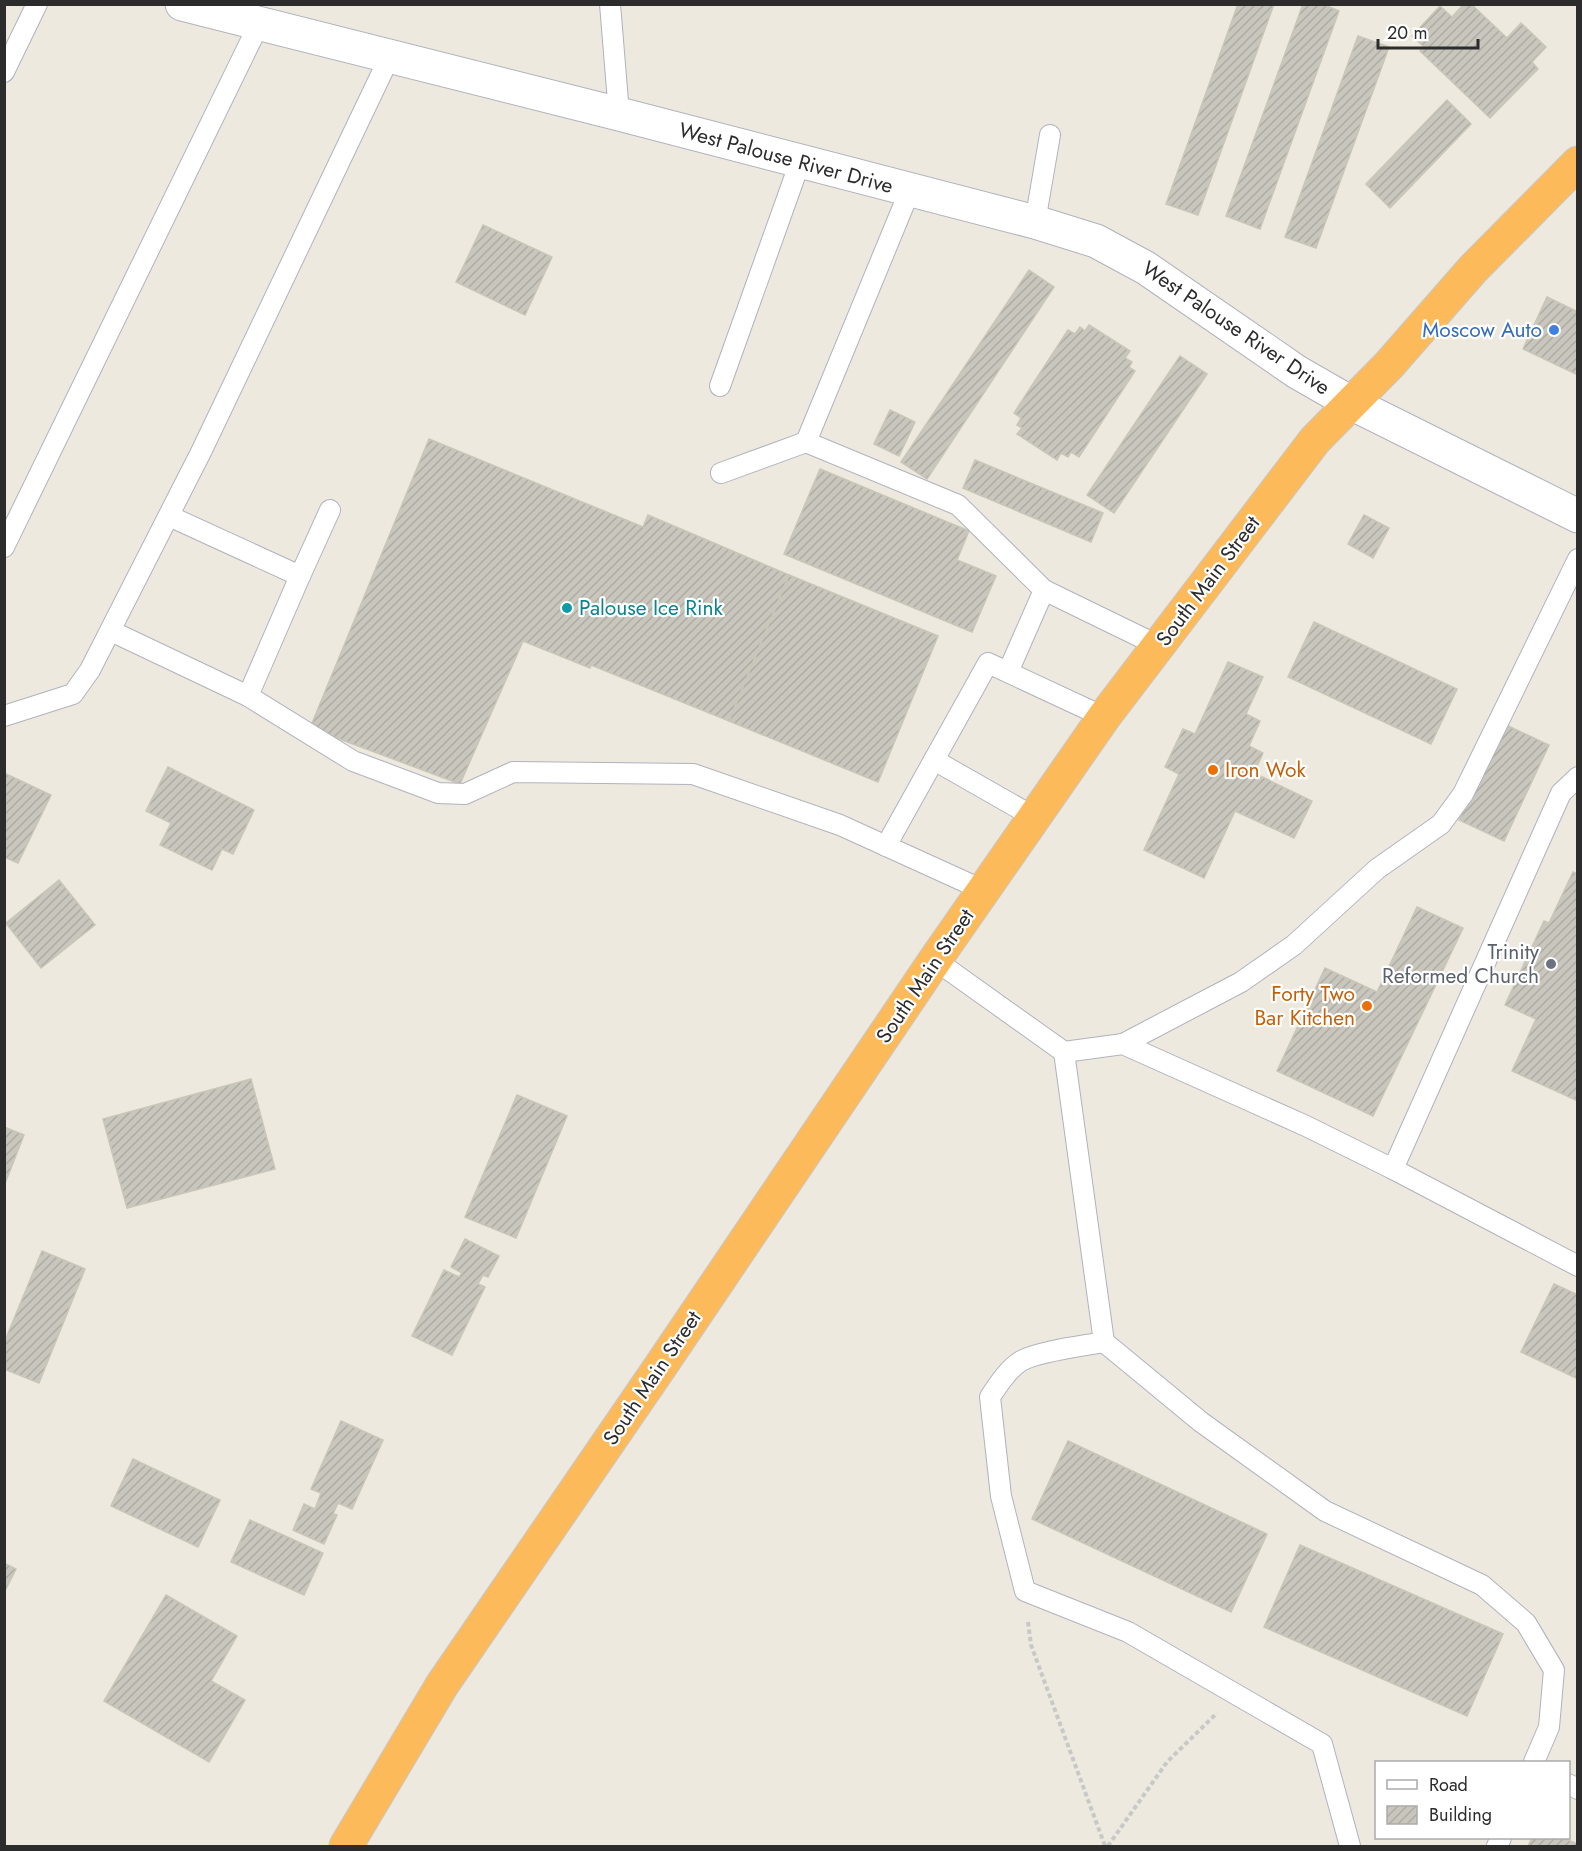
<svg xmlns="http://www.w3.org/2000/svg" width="1582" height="1851" viewBox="0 0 1582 1851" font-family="Jost,sans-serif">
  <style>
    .building { fill: url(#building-hatch); stroke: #c9c6b8; stroke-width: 1.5 }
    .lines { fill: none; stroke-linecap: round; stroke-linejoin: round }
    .lane-casing { stroke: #b2b2bf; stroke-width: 22 }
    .street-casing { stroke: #b2b2bf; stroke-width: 35 }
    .secondary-casing { stroke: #b2b2bf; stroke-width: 35 }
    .highway-casing { stroke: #c8c8c8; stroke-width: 35 }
    .path { stroke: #c8c8c8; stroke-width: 4; stroke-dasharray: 4.5 3; stroke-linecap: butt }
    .lane { stroke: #fff; stroke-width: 20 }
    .street { stroke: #fff; stroke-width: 33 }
    .secondary { stroke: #fff; stroke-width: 33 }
    .highway { stroke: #fdba5a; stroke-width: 33 }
    .shop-dot { fill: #3f7fe0; stroke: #fff; stroke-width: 2 }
    .culture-dot { fill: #0f9aa8; stroke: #fff; stroke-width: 2 }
    .food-dot { fill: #e8710a; stroke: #fff; stroke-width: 2 }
    .worship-dot { fill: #6b7280; stroke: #fff; stroke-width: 2 }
    .labels { text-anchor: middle; stroke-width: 4.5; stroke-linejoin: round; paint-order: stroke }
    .street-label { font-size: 21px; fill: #2c2c2c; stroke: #fff }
    .shop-label { font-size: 21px; fill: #366cbe; stroke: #fff; text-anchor: end }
    .culture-label { font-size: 21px; fill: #0d838f; stroke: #fff; text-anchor: start }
    .food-label { font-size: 21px; fill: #c56008; stroke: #fff; text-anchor: start }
    .worship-label { font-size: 21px; fill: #5b616d; stroke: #fff; text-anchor: end }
  </style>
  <defs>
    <pattern id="building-hatch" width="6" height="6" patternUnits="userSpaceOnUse" patternTransform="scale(1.5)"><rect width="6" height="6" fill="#c9c7bd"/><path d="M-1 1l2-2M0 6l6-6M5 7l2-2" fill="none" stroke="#adaba3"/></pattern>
  </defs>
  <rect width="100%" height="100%" fill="#ede9df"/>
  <!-- building -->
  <g class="building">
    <path d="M1238,4H1274L1198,215L1166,204Z"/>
    <path d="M1303,4H1322L1339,11L1260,229L1226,216Z"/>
    <path d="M1464,4H1471L1507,38L1521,23L1546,47L1532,62L1538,69L1490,118L1420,51L1424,47L1412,36L1440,6L1452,17Z"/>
    <path d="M1358,36L1389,47L1316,248L1285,237Z"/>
    <path d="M1447,100L1471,124L1390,208L1366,184Z"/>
    <path d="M483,225L552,257L525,315L456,282Z"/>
    <path d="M1029,270L1054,287L927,479L901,462Z"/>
    <path d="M1547,297L1578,312V375L1523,349Z"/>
    <path d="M1089,325L1130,351L1125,358L1132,362L1129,367L1135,371L1079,457L1071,452L1068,457L1061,453L1057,460L1017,434L1022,428L1017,425L1021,418L1014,413L1068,330L1075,334L1080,327L1085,331Z"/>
    <path d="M1180,356L1207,374L1114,513L1087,495Z"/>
    <path d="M890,410L915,422L899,456L874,444Z"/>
    <path d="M429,439L643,527L648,515L789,575L729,721L591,665L590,668L523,641L460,784L310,728Z"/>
    <path d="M975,460L1103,513L1091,542L963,488Z"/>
    <path d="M820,469L969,531L957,560L996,576L972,632L784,554Z"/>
    <path d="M1364,515L1389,528L1373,558L1348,544Z"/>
    <path d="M789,575L938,636L878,782L729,721Z"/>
    <path d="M1314,622L1457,689L1431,744L1288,677Z"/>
    <path d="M1228,662L1263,677L1246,714L1260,721L1249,746L1263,753L1254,773L1312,801L1294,838L1235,811L1204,878L1144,850L1179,774L1165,767L1183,729L1195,734Z"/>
    <path d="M1504,724L1549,745L1504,841L1459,820Z"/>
    <path d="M168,767L254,810L233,854L222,849L212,870L160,845L171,823L146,811Z"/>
    <path d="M4,773L51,795L18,863L4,857Z"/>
    <path d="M1573,872L1578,874V1101L1512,1071L1536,1019L1505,1005L1544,921L1549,923Z"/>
    <path d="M59,880L95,925L41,968L6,923Z"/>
    <path d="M1417,907L1463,928L1373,1116L1277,1071L1325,968L1377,992Z"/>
    <path d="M251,1079L275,1169L127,1208L103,1119Z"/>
    <path d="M517,1095L567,1116L516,1238L465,1217Z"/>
    <path d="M4,1127L24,1135L4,1186Z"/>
    <path d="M465,1239L499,1256L488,1277L483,1275L478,1284L485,1287L452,1355L412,1336L444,1270L459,1277L462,1273L451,1267Z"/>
    <path d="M42,1251L85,1269L39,1383L4,1369V1343Z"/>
    <path d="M1554,1284L1578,1295V1379L1521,1352Z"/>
    <path d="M341,1421L383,1440L352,1509L338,1503L333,1514L337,1515L324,1544L293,1530L304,1504L315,1509L321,1493L311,1489Z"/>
    <path d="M1068,1441L1267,1534L1231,1612L1032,1519Z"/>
    <path d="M133,1459L220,1500L198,1547L111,1506Z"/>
    <path d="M250,1520L323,1553L304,1595L231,1562Z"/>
    <path d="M1300,1545L1503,1634L1467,1716L1264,1627Z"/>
    <path d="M4,1563L16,1569L4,1593Z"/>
    <path d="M166,1595L237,1636L211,1681L245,1700L209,1762L104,1701Z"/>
    <path d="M1532,1838H1563L1578,1844V1846H1528Z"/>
  </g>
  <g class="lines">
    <defs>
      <g id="lane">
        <path d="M610,4L619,114"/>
        <path d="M4,72L37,4"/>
        <path d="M910,190L806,442L958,505L1044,590"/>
        <path d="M1035,222L1050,135"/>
        <path d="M720,386L800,162"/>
        <path d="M721,473L806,442"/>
        <path d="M169,516L300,576L248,696L353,761L438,793L465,794L513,772L693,774L840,825L983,890"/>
        <path d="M4,547L259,24"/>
        <path d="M300,576L330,510"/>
        <path d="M111,631L248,696"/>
        <path d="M1008,672L1044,590L1159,646"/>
        <path d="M4,716L73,694L90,670L201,452L389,58"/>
        <path d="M934,760L1034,817"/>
        <path d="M886,846L988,663L1104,717"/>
        <path d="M935,960L1064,1052L1123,1044L1306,1126L1393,1169L1578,1266"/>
        <path d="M1123,1044L1241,982L1294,945L1377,869L1441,824L1463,794L1578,559"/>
        <path d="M1064,1052L1104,1342L1201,1422L1325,1511L1482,1585L1526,1623L1554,1670L1549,1727L1534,1762"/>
        <path d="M1393,1169L1561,793L1578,777"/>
        <path d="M1104,1342C1083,1346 1039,1351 1021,1361C1008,1369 998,1385 990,1397L1001,1496L1025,1591L1128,1632L1322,1744L1350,1846"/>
        <path d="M1568,1784L1578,1789"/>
        <path d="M1497,1846L1501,1838"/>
      </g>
      <path id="street" d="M1351,403L1578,516"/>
      <path id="secondary" d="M182,4L619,114L1035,222L1096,241L1146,268L1297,372L1351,403"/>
      <path id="highway" d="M346,1846L442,1685L660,1367L935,960L1104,717L1315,440L1389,365L1473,269L1578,163"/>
    </defs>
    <!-- lane casing -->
    <use href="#lane" class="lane-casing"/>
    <!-- street casing -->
    <use href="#street" class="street-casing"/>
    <!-- secondary casing -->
    <use href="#secondary" class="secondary-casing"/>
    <!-- highway casing -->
    <use href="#highway" class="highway-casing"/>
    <!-- path -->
    <g class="path">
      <path d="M1028,1622L1031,1645L1105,1846"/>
      <path d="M1108,1846L1167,1762L1217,1713"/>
    </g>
    <!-- lane -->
    <use href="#lane" class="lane"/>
    <!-- street -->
    <use href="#street" class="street"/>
    <!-- secondary -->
    <use href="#secondary" class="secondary"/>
    <!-- highway -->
    <use href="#highway" class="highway"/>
  </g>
  <!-- markers -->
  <circle class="shop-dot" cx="1554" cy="330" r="6"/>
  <circle class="culture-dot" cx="567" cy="608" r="6"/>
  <g class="food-dot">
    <circle cx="1213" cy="770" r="6"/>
    <circle cx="1367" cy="1006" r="6"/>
  </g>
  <circle class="worship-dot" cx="1551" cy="964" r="6"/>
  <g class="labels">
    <!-- street labels -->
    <g class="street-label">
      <text transform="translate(786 158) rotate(15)" y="7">West Palouse River Drive</text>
      <text transform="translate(1236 328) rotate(34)" y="7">West Palouse River Drive</text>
      <text transform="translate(1208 581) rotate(-53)" y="7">South Main Street</text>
      <text transform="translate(925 976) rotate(-56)" y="7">South Main Street</text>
      <text transform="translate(652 1378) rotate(-56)" y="7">South Main Street</text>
    </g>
    <!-- shop labels -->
    <g class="shop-label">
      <text x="1542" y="337">Moscow Auto</text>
    </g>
    <!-- culture labels -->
    <g class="culture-label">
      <text x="579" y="615">Palouse Ice Rink</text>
    </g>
    <!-- food labels -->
    <g class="food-label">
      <text x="1225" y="777">Iron Wok</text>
      <text x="1355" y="1001" text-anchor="end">Forty Two<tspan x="1355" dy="24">Bar Kitchen</tspan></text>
    </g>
    <!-- worship labels -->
    <g class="worship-label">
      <text x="1539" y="959">Trinity<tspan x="1539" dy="24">Reformed Church</tspan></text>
    </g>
  </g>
  <!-- border -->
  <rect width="1582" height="1851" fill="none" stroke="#2c2c2c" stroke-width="12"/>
  <!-- legend -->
  <rect x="1375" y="1761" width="195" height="78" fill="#ffffff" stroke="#ababab" stroke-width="1.5"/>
  <rect x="1387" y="1780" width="30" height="9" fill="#ffffff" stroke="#ababab" stroke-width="1.5"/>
  <text x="1429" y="1791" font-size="18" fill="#2c2c2c">Road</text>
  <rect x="1387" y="1806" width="30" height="18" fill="url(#building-hatch)" stroke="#ababab" stroke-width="1.5"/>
  <text x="1429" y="1821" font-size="18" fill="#2c2c2c">Building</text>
  <!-- scale -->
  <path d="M1378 39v9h100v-9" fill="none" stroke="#2c2c2c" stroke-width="3"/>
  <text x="1387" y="39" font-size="18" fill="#2c2c2c" stroke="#ffffff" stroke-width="4.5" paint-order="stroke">20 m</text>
</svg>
